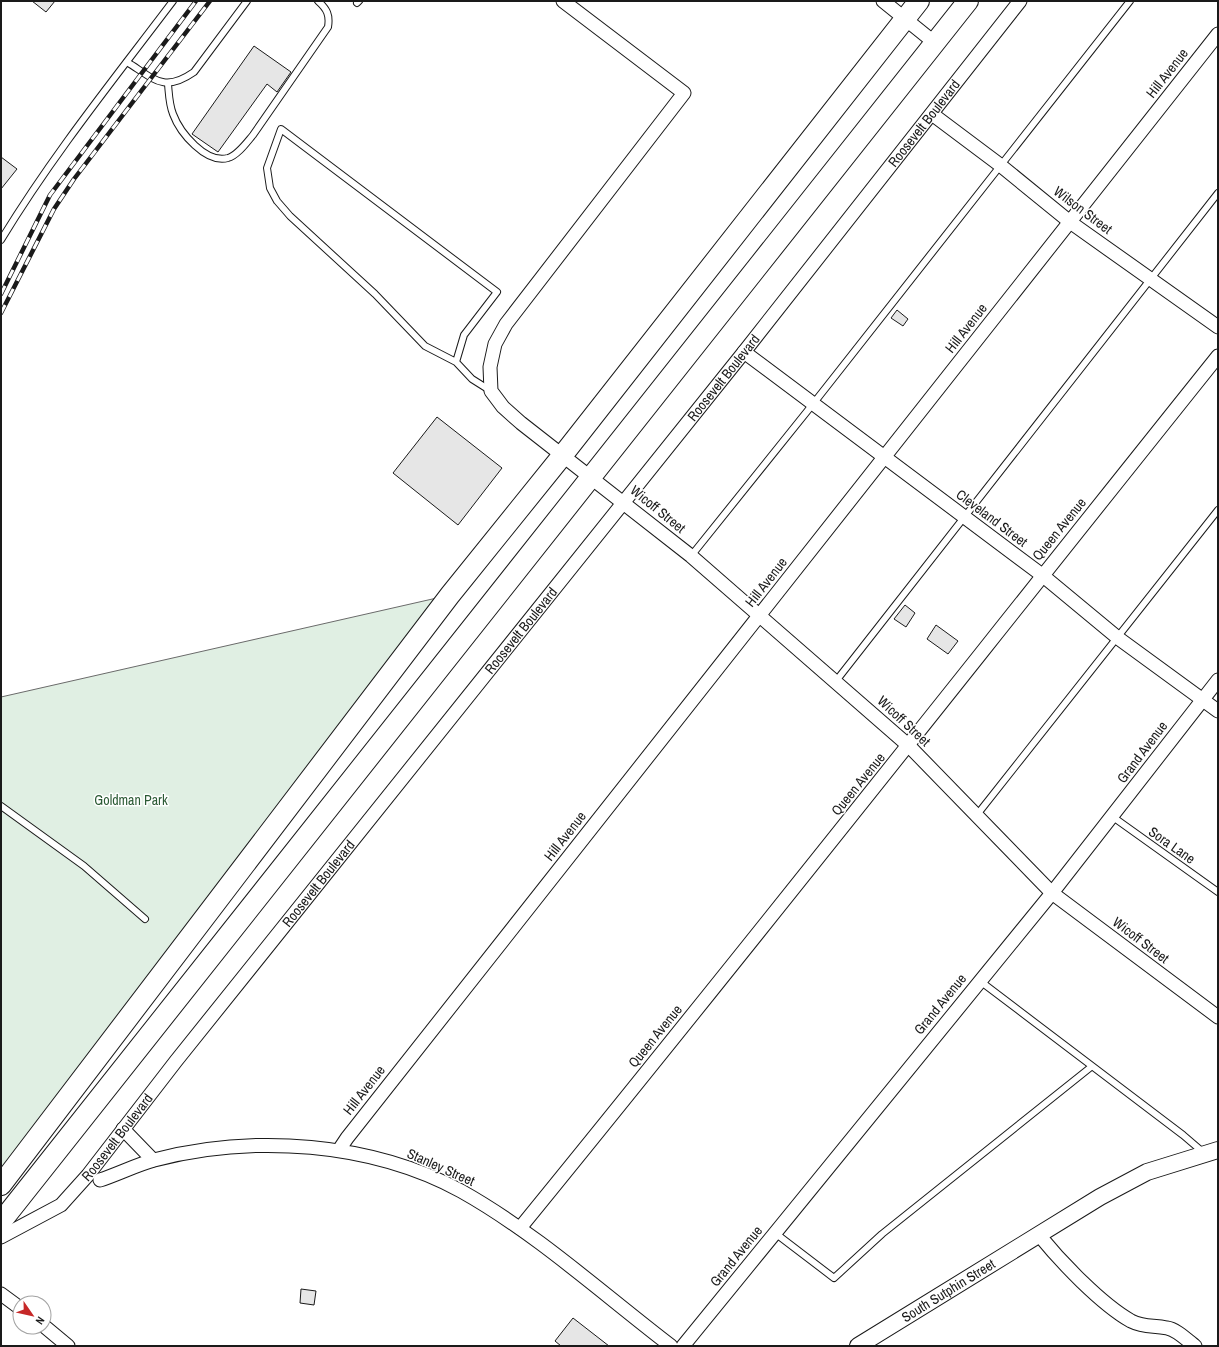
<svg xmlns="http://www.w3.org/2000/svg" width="1219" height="1347" viewBox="0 0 1219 1347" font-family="'Archivo Narrow',sans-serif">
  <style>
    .green { fill: #e0efe3; stroke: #6a6a6a }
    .building { fill: #e6e6e6; stroke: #1a1a1a }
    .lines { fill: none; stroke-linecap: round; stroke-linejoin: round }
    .service-casing { stroke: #1a1a1a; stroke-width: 8 }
    .minor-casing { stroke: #1a1a1a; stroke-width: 15 }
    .tertiary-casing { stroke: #1a1a1a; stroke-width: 18 }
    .primary-casing { stroke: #1a1a1a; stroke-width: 22 }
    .service { stroke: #fff; stroke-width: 6 }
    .minor { stroke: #fff; stroke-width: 13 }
    .tertiary { stroke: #fff; stroke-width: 16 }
    .primary { stroke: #fff; stroke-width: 20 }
    .rail-casing { stroke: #1a1a1a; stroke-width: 4.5 }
    .rail { stroke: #fff; stroke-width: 3; stroke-dasharray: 9; stroke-linecap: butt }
    .labels { text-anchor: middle; stroke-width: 3; stroke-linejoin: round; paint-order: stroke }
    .street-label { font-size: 14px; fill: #1a1a1a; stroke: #fff }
    .park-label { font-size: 14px; fill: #2b5a34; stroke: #fff }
  </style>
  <rect width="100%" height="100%" fill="#fff"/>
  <!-- green -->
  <path class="green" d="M450,595L1,1185V697Z"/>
  <!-- building -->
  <g class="building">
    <path d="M32,1H55L46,12Z"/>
    <path d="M254,46L291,72L277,92L267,84L218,152L192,134Z"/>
    <path d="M1,157L17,169L1,189Z"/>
    <path d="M897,310L908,319L903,326L891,318Z"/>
    <path d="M437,417L502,468L458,525L393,473Z"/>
    <path d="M905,605L915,613L906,627L894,619Z"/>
    <path d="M936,625L958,641L948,654L927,639Z"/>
    <path d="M301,1289L316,1291L314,1305L300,1303Z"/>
    <path d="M573,1318L609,1346H561L555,1341Z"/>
  </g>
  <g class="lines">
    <defs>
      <g id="service">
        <path d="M357,3L359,1"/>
        <path d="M127,62C154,79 164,93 194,72L247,1"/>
        <path d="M168,84C169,94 169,104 173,114C180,133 206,164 228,158C238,155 247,142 253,135L328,27C330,15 327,9 318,1"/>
        <path d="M1,240C52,156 114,79 173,1"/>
        <path d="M456,362L425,346L375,294L290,216L277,201L270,188L267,168L281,129L497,292L464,335L456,362L472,379L491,391"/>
        <path d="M691,556L813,404L1130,1"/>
        <path d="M836,681L1218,193"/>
        <path d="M1,806L84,866L145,919"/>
        <path d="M976,816L1218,510"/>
        <path d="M1113,817L1218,892"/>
        <path d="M980,981L1183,1135L1204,1153"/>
        <path d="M775,1233L834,1278L882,1234L1091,1067"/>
      </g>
      <g id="minor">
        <path d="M563,1L684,93L506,324L495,344L490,367L491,391L503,407L521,423L691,556L909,746L1052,893L1218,1017"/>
        <path d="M883,1L935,43"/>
        <path d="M932,114L1000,165L1070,222L1218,327"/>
        <path d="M744,352L1042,575L1118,638L1218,711"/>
        <path d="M123,1129L153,1160"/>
        <path d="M339,1150L347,1138L1218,34"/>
        <path d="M100,1180C118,1174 136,1165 154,1160C253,1134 371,1142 461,1191C536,1233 603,1294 671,1346"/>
        <path d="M520,1228C755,940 985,647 1218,356"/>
        <path d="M1039,1235C1061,1262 1101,1304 1131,1321C1145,1328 1153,1325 1167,1328C1176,1329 1188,1341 1195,1346"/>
        <path id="s1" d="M1,1237L61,1205L88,1175L176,1061L744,352L1020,1"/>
        <path d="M1,1294L20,1308"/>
        <path d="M44,1326L68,1346"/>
        <path d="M683,1346L1052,893L1218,680"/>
      </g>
      <g id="tertiary">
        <path id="s2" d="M858,1346L1100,1197L1147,1172L1218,1150"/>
      </g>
      <g id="primary">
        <path d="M1,1185L450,595L562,456L919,1"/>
        <path d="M1,1222L968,1"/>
      </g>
    </defs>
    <!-- service casing -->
    <use href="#service" class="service-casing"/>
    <!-- minor casing -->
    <use href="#minor" class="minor-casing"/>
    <!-- tertiary casing -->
    <use href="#tertiary" class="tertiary-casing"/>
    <!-- primary casing -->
    <use href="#primary" class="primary-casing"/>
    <!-- service -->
    <use href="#service" class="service"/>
    <!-- minor -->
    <use href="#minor" class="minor"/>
    <!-- tertiary -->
    <use href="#tertiary" class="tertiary"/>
    <!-- primary -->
    <use href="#primary" class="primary"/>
    <defs>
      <g id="rail">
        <path d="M1,294L50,195L196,1"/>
        <path d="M1,313L54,209L74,179L210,1"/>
      </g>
    </defs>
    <!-- rail casing -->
    <use href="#rail" class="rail-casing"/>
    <!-- rail -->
    <use href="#rail" class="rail"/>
  </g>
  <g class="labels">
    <!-- street labels -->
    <g class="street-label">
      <text transform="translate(1167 73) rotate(-52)" y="5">Hill Avenue</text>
      <text dy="5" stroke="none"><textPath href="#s1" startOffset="1452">Roosevelt Boulevard</textPath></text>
      <text transform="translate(1083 210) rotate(37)" y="5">Wilson Street</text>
      <text transform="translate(966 328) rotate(-52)" y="5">Hill Avenue</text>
      <text dy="5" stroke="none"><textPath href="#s1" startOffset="1128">Roosevelt Boulevard</textPath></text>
      <text transform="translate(658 509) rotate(39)" y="5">Wicoff Street</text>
      <text transform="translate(992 518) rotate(37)" y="5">Cleveland Street</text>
      <text transform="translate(1059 529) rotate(-51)" y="5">Queen Avenue</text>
      <text transform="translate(766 582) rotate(-52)" y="5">Hill Avenue</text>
      <text dy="5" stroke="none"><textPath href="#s1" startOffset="804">Roosevelt Boulevard</textPath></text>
      <text transform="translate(904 721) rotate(43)" y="5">Wicoff Street</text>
      <text transform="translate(1142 752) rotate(-53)" y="5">Grand Avenue</text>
      <text transform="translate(858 784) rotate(-51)" y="5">Queen Avenue</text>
      <text transform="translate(565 836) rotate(-52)" y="5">Hill Avenue</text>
      <text transform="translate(1172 845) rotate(35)" y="5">Sora Lane</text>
      <text dy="5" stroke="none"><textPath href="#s1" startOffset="480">Roosevelt Boulevard</textPath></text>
      <text transform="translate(1141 940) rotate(37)" y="5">Wicoff Street</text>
      <text transform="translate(940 1004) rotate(-51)" y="5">Grand Avenue</text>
      <text transform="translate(655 1036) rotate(-51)" y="5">Queen Avenue</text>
      <text transform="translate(364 1090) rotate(-52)" y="5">Hill Avenue</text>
      <text dy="5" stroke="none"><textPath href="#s1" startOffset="156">Roosevelt Boulevard</textPath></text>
      <text transform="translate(441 1167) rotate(24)" y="5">Stanley Street</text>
      <text transform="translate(736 1256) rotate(-51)" y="5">Grand Avenue</text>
      <text dy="5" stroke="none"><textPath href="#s2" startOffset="106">South Sutphin Street</textPath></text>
    </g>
    <!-- park labels -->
    <g class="park-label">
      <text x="131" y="805">Goldman Park</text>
    </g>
  </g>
  <!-- border -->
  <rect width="1219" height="1347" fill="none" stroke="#1a1a1a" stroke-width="4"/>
  <!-- north arrow -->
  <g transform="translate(32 1315) rotate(124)"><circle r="19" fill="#ffffff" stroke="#a3a3a3"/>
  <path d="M0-3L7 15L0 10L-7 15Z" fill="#c62828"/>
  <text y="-6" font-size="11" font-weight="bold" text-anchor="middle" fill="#1a1a1a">N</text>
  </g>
</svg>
